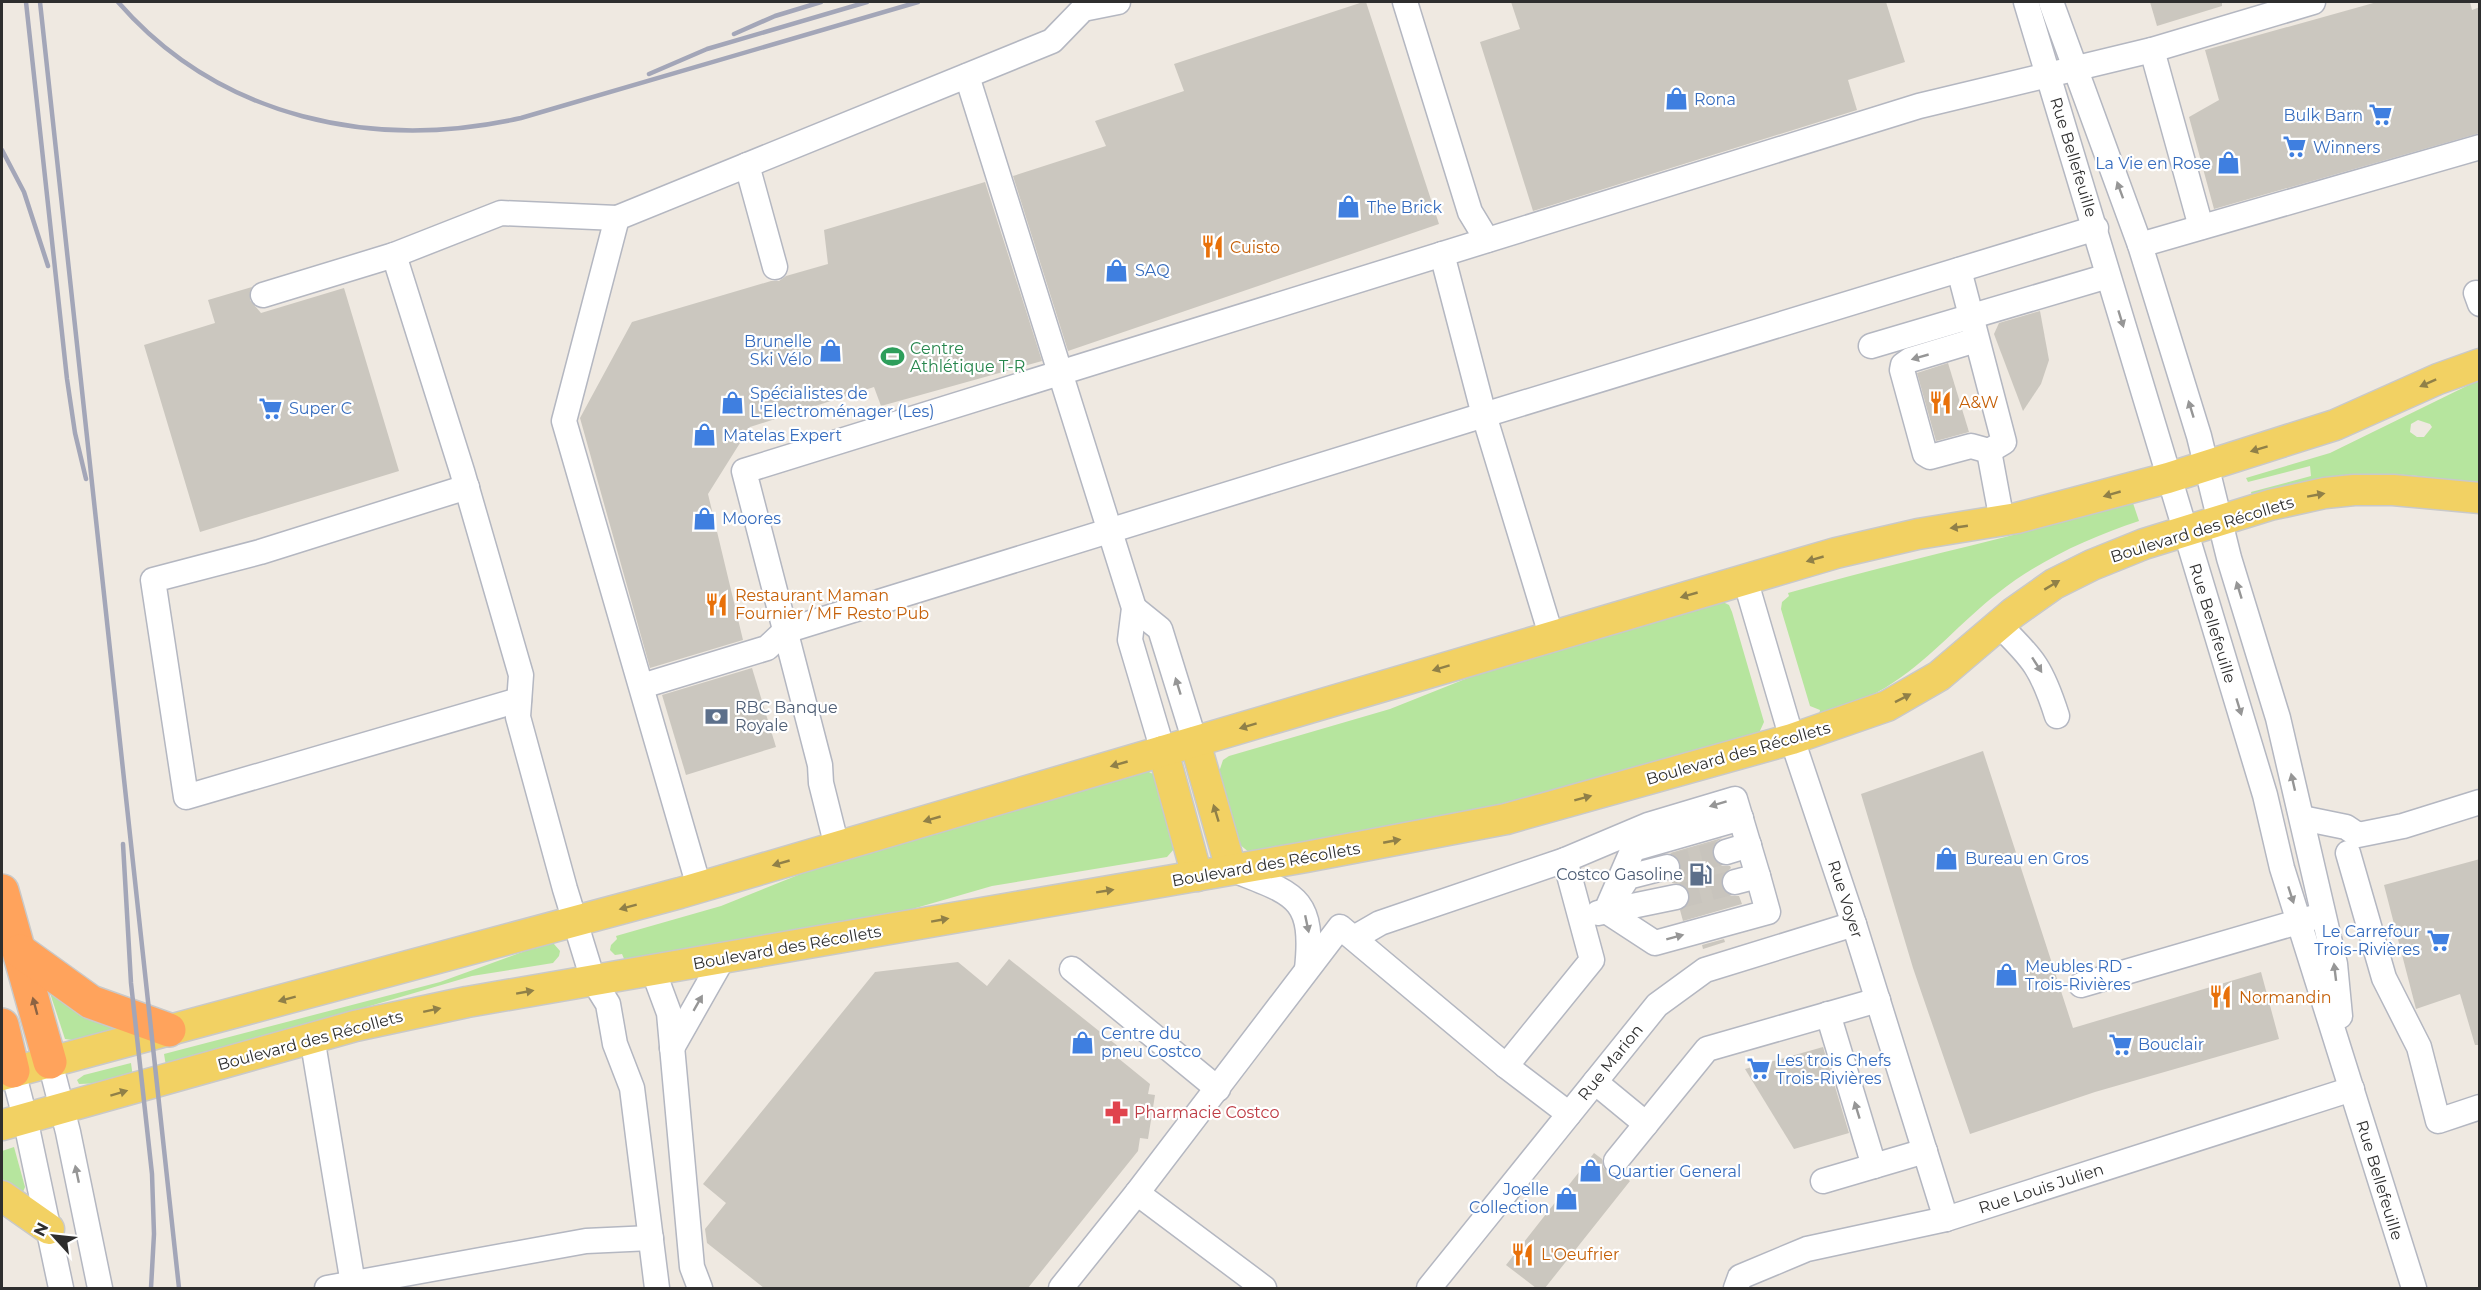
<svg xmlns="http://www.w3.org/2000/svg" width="2481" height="1290" viewBox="0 0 2481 1290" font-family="Montserrat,sans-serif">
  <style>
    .green { fill: #b6e59e; fill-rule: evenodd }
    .building { fill: #cbc7bf }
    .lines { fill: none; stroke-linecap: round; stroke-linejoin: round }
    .minor-tunnel { stroke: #c8c4bd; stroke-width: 24; stroke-dasharray: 24 12; stroke-linecap: butt }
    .minor-casing { stroke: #b4b7c1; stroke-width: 27 }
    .major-casing { stroke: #c9c9c9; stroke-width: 33 }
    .highway-casing { stroke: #c9c9c9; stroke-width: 36 }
    .minor { stroke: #fff; stroke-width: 24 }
    .major { stroke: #f2d163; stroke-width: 30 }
    .highway { stroke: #ffa35c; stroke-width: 33 }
    .rail { stroke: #a3a6b8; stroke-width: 4.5 }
    .oneway { fill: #969696 }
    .oneway2 { fill: #908048 }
    .oneway3 { fill: #8c6343 }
    .labels { text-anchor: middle; stroke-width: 4.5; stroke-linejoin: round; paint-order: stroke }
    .shop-label { font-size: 16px; fill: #366cbe; stroke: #fff; text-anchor: start }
    .street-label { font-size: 16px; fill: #2e2e2e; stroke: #fff }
    .food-label { font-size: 16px; fill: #c56008; stroke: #fff; text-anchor: start }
    .leisure-label { font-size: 16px; fill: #27864d; stroke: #fff; text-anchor: start }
    .service-label { font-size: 16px; fill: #4e5e75; stroke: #fff; text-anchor: start }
    .health-label { font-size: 16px; fill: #be3a42; stroke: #fff; text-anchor: start }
  </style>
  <rect width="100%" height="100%" fill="#efe9e1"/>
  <!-- green -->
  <g class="green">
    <path d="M2479,380V484C2431,477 2382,470 2333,477C2305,481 2279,489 2252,496L2251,492L2311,476L2310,466L2248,482L2246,478L2330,453ZM2418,420L2430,424L2432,427L2424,437H2417L2410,432L2411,424Z"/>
    <path d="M2133,503L2139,521C2088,538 2040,560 1998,593C1962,621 1932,657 1894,682C1871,698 1845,706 1819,715L1820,710L1810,706L1781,609L1782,602L1789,596L1788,593C1902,560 2019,536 2133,503Z"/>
    <path d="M1721,601L1729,605L1732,612L1764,722L1759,733L1507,805L1250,853L1239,844L1219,772L1223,760L1229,756L1390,709L1508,662Z"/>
    <path d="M1145,770L1155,775L1174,849L1167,857L992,886L888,916L625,961L622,954L615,955L610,950L611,945L617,939L616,936L721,906L828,863Z"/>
    <path d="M547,943L554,944L560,951L559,956L553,963L472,976L166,1066L164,1054L440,982Z"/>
    <path d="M49,990L112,1023L113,1029L72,1040L65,1039Z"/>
    <path d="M131,1063L133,1078L106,1083L79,1084L77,1080L84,1075Z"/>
    <path d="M14,1147L25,1187L23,1192L2,1179V1151Z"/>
  </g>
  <!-- building -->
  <g class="building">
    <path d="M1363,2H1366L1439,224L1068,351L1013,176L1106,146L1095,121L1184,91L1174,64Z"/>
    <path d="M1511,2H1886L1905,62L1848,80L1857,110L1533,211L1480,42L1520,29Z"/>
    <path d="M2150,2H2222V6L2157,26Z"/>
    <path d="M2377,2H2470L2472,10L2480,7V133L2214,209L2189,117L2219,100L2205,50Z"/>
    <path d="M985,182L1042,361L881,406L874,387L750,427L708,494L743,640L650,668L580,418L632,322L771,281H779L786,276L828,264L824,230Z"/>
    <path d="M252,287L250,300L261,313L344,288L399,471L200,532L144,345L215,323L208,300Z"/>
    <path d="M2040,311L2049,360L2041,384L2023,411L1994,334L1999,323Z"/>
    <path d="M1948,363L1969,432L1936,441L1917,373Z"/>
    <path d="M752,668L776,747L686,775L662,695Z"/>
    <path d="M1983,751L2073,1028L2261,972L2279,1039L2095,1092L1970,1134L1913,968L1861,794Z"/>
    <path d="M1722,838L1715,843L1712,849L1716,862L1722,866H1730L1731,868L1721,878V886L1731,896H1739L1742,904L1683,921L1680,910L1689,902L1690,895L1687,888L1681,884L1672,883L1671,880L1680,871L1681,864L1677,857L1670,853Z"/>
    <path d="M2480,859V1045H2475L2460,994L2416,1009L2384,885Z"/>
    <path d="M1724,939L1725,942L1703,949L1702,945Z"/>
    <path d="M1009,959L1124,1051L1118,1058L1150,1084L1148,1094L1155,1095L1148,1139L1140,1138L1138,1151L1028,1288H764L707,1243L705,1229L726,1203L703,1184L875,972L958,962L987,986Z"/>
    <path d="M1823,1047L1849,1133L1794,1149L1745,1069Z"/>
    <path d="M1594,1153L1602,1159L1603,1167L1608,1172L1614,1175L1621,1174L1630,1181L1545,1288H1536L1506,1265Z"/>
  </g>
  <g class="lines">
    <!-- minor-tunnel -->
    <g class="minor-tunnel">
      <path d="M1667,867L1726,852"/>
      <path d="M1676,897L1735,882"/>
    </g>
    <defs>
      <g id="minor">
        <path d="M1405,2L1470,212L1487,240"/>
        <path d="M2026,2L2265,795L2282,868L2414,1288"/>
        <path d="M2051,2L2140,245L2199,436L2229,558L2278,718L2335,964L2340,1016"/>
        <path d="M2152,50L2201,227"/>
        <path d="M967,76L1134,608L1130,640L1163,751"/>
        <path d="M747,165L775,267"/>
        <path d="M2140,245L2480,147"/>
        <path d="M1442,254L1484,415L1551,635"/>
        <path d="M394,255L501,213L617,218"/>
        <path d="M1959,270L2004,442L1989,451L1971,446L1930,457L1925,454L1902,370L1903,365L1910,360L1976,340"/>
        <path d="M2476,293L2480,304"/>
        <path d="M263,295L394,255L462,471L521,675L518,717L565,889L593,980L608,1004L615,1044L632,1088L657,1288"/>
        <path d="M1871,346L2108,276"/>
        <path d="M1989,451L2002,521"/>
        <path d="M467,487L260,552L153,580L186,797L519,700"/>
        <path d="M1745,579L1792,739L1854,924L1946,1219"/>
        <path d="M1134,608L1160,629L1195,742"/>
        <path d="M1999,625C2034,659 2042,669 2057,716"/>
        <path d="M642,686L767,648L785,631L1484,415L2096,228"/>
        <path d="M2302,818L2346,827L2358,835L2403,826L2480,802"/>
        <path d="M837,847L821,783L820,765L744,471L1919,106L2152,50L2313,2"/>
        <path d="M1726,852L1749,845"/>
        <path d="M2348,853L2384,978L2419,1047L2438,1121L2480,1107"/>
        <path d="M1565,860L1648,825L1735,799L1758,876L1735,882"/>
        <path d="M1231,869C1293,894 1315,895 1307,969"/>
        <path d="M699,887L564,421L617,218L1052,41L1083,9L1118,2"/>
        <path d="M1617,894L1628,877L1667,867"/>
        <path d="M1606,911L1655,943L1768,912L1758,876"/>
        <path d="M1606,911L1633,849L1741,818"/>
        <path d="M1598,913L1676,897"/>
        <path d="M1072,969L1218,1089"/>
        <path d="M653,970L669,1013L692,1267L700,1288"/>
        <path d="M2081,985L2315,917"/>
        <path d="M1828,1014L1874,1166"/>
        <path d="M312,1037L353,1284"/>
        <path d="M672,1048L723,958"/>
        <path d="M50,1062L68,1132L100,1288"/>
        <path d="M1506,1066L1569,1114"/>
        <path d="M13,1071L25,1118L61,1288"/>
        <path d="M1595,1082L1646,1124"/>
        <path d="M1616,1161L1707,1049L1878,1000"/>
        <path d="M1823,1181L1925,1151"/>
        <path d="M327,1288L586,1241L651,1238"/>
        <path d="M1061,1288L1137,1193"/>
        <path d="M1264,1288L1137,1193L1340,927L1506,1066L1592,960L1565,860L1380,923L1354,938"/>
        <path d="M1429,1288L1657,1005L1705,970L1854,924"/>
        <path d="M1736,1288L1740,1277L1807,1249L1946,1219L2352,1089"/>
      </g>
      <g id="major">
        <path d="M1195,742L1231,869"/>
        <path d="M1163,751L1197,876"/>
        <path d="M2,1075L680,893L1836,553L1918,534L2017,518L2168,478L2335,425L2438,379L2480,364"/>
        <path d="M2,1125L355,1026L467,1002L1306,857L1506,819L1792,739L1887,706L1939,676L2013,613L2054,584L2092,565L2144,544L2270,505L2325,493L2354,490H2393L2480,498"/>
        <path d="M2,1196L49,1229"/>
      </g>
      <g id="highway">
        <path d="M2,891L50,1062"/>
        <path d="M20,951L91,1002L169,1030"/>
        <path d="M2,1025L13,1071"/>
      </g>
    </defs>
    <!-- minor casing -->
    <use href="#minor" class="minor-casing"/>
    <!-- major casing -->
    <use href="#major" class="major-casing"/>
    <!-- highway casing -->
    <use href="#highway" class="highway-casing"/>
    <!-- minor -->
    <use href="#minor" class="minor"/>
    <!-- major -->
    <use href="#major" class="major"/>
    <!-- highway -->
    <use href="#highway" class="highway"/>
    <!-- rail -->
    <g class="rail">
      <path d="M26,2L67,379L75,433L86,479"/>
      <path d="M40,2L179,1288"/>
      <path d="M118,2C220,119 374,151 521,118L918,2"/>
      <path d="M734,34L775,16L821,2"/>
      <path d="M649,74L707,49L867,2"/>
      <path d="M2,150L24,192L48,266"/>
      <path d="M123,844L131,983L152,1174L154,1234L151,1288"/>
    </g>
  </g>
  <!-- one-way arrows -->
  <defs><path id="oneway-solid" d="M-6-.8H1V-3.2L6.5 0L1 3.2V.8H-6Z" transform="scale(1.5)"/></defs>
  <g class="oneway">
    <use href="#oneway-solid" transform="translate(2120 190) rotate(-110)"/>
    <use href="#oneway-solid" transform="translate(2121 319) rotate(73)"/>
    <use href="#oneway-solid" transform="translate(1920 357) rotate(164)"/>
    <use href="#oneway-solid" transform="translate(2191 409) rotate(-107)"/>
    <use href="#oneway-solid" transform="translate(2239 590) rotate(-107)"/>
    <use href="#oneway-solid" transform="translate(2037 665) rotate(57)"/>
    <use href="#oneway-solid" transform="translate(1178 686) rotate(-107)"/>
    <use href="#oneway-solid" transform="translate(2239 707) rotate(73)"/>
    <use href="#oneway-solid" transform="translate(2293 782) rotate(-103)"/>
    <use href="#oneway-solid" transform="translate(1718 804) rotate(163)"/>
    <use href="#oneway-solid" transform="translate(2291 895) rotate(72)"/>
    <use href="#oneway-solid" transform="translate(1307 924) rotate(78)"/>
    <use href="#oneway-solid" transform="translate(1675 937) rotate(-15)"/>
    <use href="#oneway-solid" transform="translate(2335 972) rotate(-97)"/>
    <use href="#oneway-solid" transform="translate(698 1003) rotate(-60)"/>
    <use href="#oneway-solid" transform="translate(1857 1110) rotate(-107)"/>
    <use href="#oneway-solid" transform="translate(77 1174) rotate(-102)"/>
  </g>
  <g class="oneway2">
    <use href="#oneway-solid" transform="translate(2428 383) rotate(156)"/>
    <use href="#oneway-solid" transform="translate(2259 449) rotate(163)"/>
    <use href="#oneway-solid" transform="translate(2112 494) rotate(164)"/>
    <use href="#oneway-solid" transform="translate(2316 495) rotate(-10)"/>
    <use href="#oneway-solid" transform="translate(1959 527) rotate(172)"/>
    <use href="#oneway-solid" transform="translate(1815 559) rotate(164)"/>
    <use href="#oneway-solid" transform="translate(2052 585) rotate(-31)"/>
    <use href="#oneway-solid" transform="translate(1689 595) rotate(164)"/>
    <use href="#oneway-solid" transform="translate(1441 668) rotate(163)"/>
    <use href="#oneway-solid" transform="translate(1903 698) rotate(-27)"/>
    <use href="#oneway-solid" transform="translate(1248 726) rotate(163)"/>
    <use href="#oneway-solid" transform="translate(1119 764) rotate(164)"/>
    <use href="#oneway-solid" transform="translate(1583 798) rotate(-15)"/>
    <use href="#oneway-solid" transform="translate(1216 813) rotate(-107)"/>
    <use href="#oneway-solid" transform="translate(932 819) rotate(164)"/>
    <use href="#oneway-solid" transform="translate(1392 841) rotate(-11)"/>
    <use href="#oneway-solid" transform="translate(781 863) rotate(164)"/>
    <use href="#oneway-solid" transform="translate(1105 891) rotate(-9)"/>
    <use href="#oneway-solid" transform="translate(628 907) rotate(165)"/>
    <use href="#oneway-solid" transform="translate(940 920) rotate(-10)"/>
    <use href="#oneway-solid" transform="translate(525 992) rotate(-10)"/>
    <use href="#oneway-solid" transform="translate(287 999) rotate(165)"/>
    <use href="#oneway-solid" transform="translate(432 1010) rotate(-12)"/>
    <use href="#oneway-solid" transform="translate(119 1093) rotate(-17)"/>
  </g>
  <use class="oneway3" href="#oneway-solid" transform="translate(35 1006) rotate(-105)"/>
  <!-- icons -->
  <defs>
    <symbol id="shop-bare" viewBox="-9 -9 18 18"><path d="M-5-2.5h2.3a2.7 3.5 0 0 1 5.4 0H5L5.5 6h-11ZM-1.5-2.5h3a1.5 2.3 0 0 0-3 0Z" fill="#3f7fe0" stroke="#fff" stroke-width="2.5" paint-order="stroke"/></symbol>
    <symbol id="supermarket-bare" viewBox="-9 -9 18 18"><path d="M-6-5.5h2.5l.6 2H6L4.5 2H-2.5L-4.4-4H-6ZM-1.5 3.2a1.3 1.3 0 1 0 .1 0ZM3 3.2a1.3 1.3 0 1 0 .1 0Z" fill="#3f7fe0" stroke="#fff" stroke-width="2.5" paint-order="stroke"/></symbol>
    <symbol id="restaurant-bare" viewBox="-9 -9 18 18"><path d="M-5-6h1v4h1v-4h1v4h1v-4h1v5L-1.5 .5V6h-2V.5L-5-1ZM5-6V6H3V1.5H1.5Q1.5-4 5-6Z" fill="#e8710a" stroke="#fff" stroke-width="2.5" paint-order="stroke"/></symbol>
    <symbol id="stadium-bare" viewBox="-9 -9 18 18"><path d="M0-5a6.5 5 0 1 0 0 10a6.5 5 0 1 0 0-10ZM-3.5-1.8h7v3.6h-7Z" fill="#2e9e5b" stroke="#fff" stroke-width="2.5" paint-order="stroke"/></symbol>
    <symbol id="bank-bare" viewBox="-9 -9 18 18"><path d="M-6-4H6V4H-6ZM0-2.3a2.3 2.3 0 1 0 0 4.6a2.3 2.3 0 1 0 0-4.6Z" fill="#5c6f8a" stroke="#fff" stroke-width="2.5" paint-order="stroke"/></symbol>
    <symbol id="fuel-bare" viewBox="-9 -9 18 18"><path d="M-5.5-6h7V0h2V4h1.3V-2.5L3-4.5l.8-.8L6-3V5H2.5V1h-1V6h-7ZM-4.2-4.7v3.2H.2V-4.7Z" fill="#5c6f8a" stroke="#fff" stroke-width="2.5" paint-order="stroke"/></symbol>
    <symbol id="pharmacy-bare" viewBox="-9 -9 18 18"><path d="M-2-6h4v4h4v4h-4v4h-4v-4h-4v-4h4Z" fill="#e0444e" stroke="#fff" stroke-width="2.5" paint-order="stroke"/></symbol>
  </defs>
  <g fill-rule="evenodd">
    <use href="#shop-bare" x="1660" y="82" width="33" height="33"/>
    <use href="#supermarket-bare" x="2364" y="98" width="33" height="33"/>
    <use href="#supermarket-bare" x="2278" y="130" width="33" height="33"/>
    <use href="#shop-bare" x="2212" y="146" width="33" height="33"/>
    <use href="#shop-bare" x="1332" y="190" width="33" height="33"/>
    <use href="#restaurant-bare" x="1196" y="230" width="33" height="33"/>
    <use href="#shop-bare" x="1100" y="254" width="33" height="33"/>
    <use href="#shop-bare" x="814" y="334" width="33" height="33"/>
    <use href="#stadium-bare" x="876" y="340" width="33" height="33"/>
    <use href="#shop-bare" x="716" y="386" width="33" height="33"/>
    <use href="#restaurant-bare" x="1924" y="386" width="33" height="33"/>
    <use href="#supermarket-bare" x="254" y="392" width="33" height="33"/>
    <use href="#shop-bare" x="688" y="418" width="33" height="33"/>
    <use href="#shop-bare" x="688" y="502" width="33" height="33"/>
    <use href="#restaurant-bare" x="700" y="588" width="33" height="33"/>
    <use href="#bank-bare" x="700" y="700" width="33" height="33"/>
    <use href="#shop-bare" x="1930" y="842" width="33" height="33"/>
    <use href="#fuel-bare" x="1684" y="858" width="33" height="33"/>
    <use href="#supermarket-bare" x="2422" y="924" width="33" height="33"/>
    <use href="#shop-bare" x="1990" y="958" width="33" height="33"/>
    <use href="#restaurant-bare" x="2204" y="980" width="33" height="33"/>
    <use href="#shop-bare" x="1066" y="1026" width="33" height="33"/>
    <use href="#supermarket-bare" x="2104" y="1028" width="33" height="33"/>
    <use href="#supermarket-bare" x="1742" y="1052" width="33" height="33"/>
    <use href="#pharmacy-bare" x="1100" y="1096" width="33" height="33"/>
    <use href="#shop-bare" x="1574" y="1154" width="33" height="33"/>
    <use href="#shop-bare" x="1550" y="1182" width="33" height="33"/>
    <use href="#restaurant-bare" x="1506" y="1238" width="33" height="33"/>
  </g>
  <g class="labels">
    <!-- shop labels -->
    <g class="shop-label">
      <text x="1694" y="105">Rona</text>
      <text x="2363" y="121" text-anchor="end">Bulk Barn</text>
      <text x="2313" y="153">Winners</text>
      <text x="2211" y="169" text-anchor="end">La Vie en Rose</text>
      <text x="1367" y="213">The Brick</text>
      <text x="1135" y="276">SAQ</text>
      <text x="812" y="347" text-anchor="end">Brunelle<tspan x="812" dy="18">Ski Vélo</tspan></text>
      <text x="750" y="399">Spécialistes de<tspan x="750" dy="18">L'Electroménager (Les)</tspan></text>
      <text x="289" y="414">Super C</text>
      <text x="723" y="441">Matelas Expert</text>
      <text x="722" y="524">Moores</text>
      <text x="1965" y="864">Bureau en Gros</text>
      <text x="2420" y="937" text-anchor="end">Le Carrefour<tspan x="2420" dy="18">Trois-Rivières</tspan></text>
      <text x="2025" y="972">Meubles RD -<tspan x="2025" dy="18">Trois-Rivières</tspan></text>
      <text x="1101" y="1039">Centre du<tspan x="1101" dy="18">pneu Costco</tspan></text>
      <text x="2138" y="1050">Bouclair</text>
      <text x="1776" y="1066">Les trois Chefs<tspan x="1776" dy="18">Trois-Rivières</tspan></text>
      <text x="1608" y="1177">Quartier General</text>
      <text x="1549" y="1195" text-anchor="end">Joelle<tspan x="1549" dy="18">Collection</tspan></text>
    </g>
    <!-- street labels -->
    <g class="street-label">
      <text transform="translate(2074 157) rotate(73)" y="6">Rue Bellefeuille</text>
      <text transform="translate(2202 529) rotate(-17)" y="6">Boulevard des Récollets</text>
      <text transform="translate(2213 623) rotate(73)" y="6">Rue Bellefeuille</text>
      <text transform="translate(1738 753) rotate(-16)" y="6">Boulevard des Récollets</text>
      <text transform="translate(1266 864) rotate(-10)" y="6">Boulevard des Récollets</text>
      <text transform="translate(1846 899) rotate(72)" y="6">Rue Voyer</text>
      <text transform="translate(787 947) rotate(-10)" y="6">Boulevard des Récollets</text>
      <text transform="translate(310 1040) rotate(-15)" y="6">Boulevard des Récollets</text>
      <text transform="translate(1610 1062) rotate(-51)" y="6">Rue Marion</text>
      <text transform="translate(2380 1180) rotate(73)" y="6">Rue Bellefeuille</text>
      <text transform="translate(2041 1188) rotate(-18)" y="6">Rue Louis Julien</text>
    </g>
    <!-- food labels -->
    <g class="food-label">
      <text x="1230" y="253">Cuisto</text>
      <text x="1959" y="408">A&amp;W</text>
      <text x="735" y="601">Restaurant Maman<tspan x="735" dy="18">Fournier / MF Resto Pub</tspan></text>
      <text x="2239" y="1003">Normandin</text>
      <text x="1541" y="1260">L'Oeufrier</text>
    </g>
    <!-- leisure labels -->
    <g class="leisure-label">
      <text x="910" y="354">Centre<tspan x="910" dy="18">Athlétique T-R</tspan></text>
    </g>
    <!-- service labels -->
    <g class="service-label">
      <text x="735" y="713">RBC Banque<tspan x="735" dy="18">Royale</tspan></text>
      <text x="1683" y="880" text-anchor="end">Costco Gasoline</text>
    </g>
    <!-- health labels -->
    <g class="health-label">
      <text x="1134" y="1118">Pharmacie Costco</text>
    </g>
  </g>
  <!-- border -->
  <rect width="2481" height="1290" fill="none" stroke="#2e2e2e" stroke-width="6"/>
  <!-- north arrow -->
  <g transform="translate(54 1236) rotate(297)" stroke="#ffffff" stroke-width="4.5" paint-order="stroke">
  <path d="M0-4.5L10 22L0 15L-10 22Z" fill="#2e2e2e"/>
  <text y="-9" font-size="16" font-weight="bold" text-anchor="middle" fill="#2e2e2e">N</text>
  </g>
</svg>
